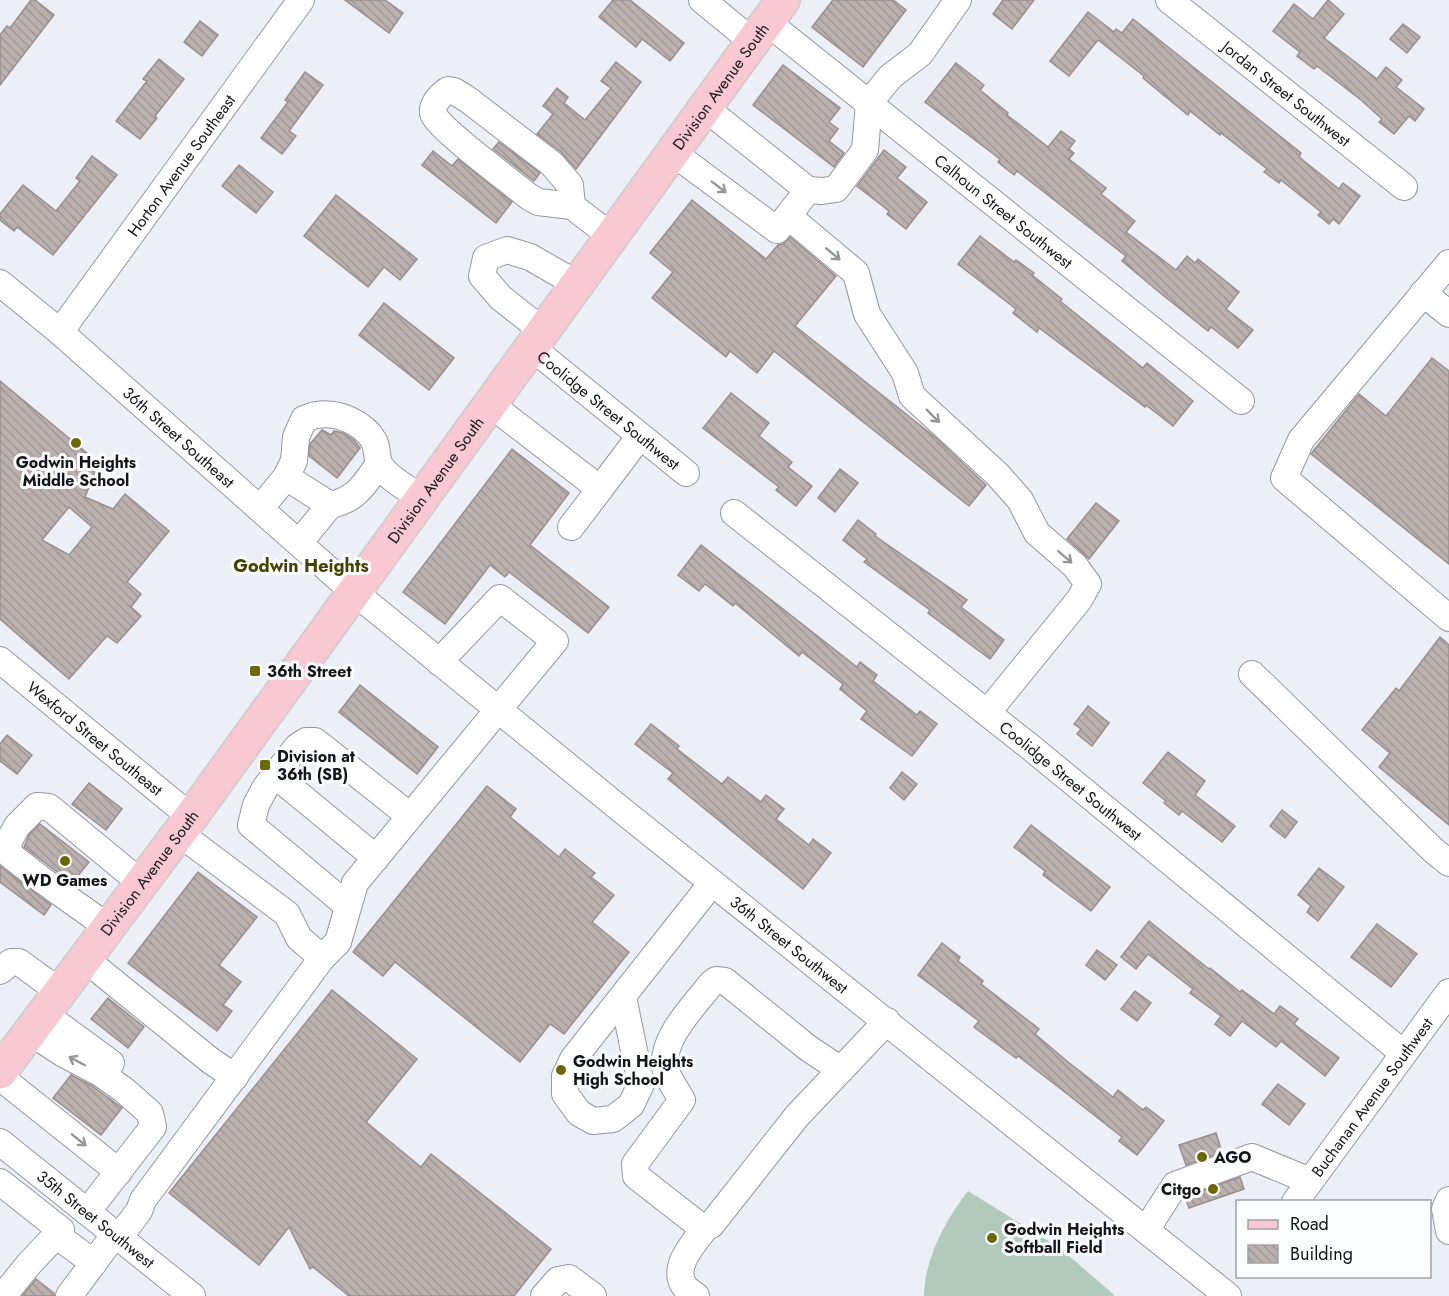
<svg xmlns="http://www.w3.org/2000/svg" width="1449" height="1296" viewBox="0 0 1449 1296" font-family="Jost,sans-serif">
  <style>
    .pitch { fill: #b2cabb }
    .building { fill: url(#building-back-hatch); stroke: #99908e; stroke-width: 1.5; fill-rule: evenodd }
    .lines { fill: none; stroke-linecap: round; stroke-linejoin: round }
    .minor-casing { stroke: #96989f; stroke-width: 28 }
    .major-casing { stroke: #ccc; stroke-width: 36 }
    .minor { stroke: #fff; stroke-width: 26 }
    .major { stroke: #f8c8d3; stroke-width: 33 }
    .oneway { stroke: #969697 }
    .poi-dot { fill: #6b6905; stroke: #fcfdfe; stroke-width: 2 }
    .labels { text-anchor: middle; stroke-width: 6; stroke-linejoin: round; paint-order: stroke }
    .street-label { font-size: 16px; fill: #151518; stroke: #fcfdfe }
    .poi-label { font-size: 16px; font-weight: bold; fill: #151518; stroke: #fcfdfe; text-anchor: start }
    .neighbourhood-label { font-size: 18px; font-weight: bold; fill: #444402; stroke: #fcfdfe }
  </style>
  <defs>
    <pattern id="building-back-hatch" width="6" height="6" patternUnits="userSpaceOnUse" patternTransform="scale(1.5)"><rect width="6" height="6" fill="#bab1af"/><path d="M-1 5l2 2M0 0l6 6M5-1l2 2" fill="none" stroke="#9f9796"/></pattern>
  </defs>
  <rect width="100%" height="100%" fill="#edeff7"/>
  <!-- pitch -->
  <path class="pitch" d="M968,1191L1060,1248L1113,1294L1114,1296H924C925,1257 945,1221 968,1191Z"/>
  <!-- building -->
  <g class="building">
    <path d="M31,0H35L54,15L0,85V35L7,26L10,28Z"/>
    <path d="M345,0H385L403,13L389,33Z"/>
    <path d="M613,0H630L684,43L670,61L642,39L636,47L599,17Z"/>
    <path d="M833,0H893L906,10L863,67L812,27Z"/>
    <path d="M1003,0H1034L1012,29L993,14Z"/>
    <path d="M1328,0L1344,14L1324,38L1377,79L1386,67L1402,80L1396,87L1424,109L1415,121L1409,116L1394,134L1379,122L1382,119L1361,100L1317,66L1314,69L1297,56L1300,52L1273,31L1294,4L1313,19Z"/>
    <path d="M1088,12L1114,32L1116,29L1122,33L1133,19L1301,153L1299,157L1339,189L1343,183L1360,196L1339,224L1333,219L1329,224L1318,215L1321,212L1281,180L1279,183L1264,172L1267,169L1221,133L1220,135L1190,111L1188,115L1143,78L1144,76L1098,40L1069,76L1050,61Z"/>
    <path d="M200,21L218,35L202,56L184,42Z"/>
    <path d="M1403,24L1420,37L1407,53L1390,39Z"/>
    <path d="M159,59L184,79L155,116L157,118L140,139L116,121L147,81L143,79Z"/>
    <path d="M616,62L641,82L576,169L561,152L537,134L553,114L543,106L557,88L568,97L564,103L585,120L611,88L601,81Z"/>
    <path d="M956,63L984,85L980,90L1008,113L1007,115L1048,147L1061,131L1075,141L1069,149L1074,153L1069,159L1106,188L1101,194L1135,221L1126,232L1176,270L1187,256L1195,263L1198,259L1239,292L1226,309L1253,330L1238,348L1211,327L1208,331L1159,292L1122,261L1126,256L1017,171L1014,175L998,162L1000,159L925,102Z"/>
    <path d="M783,65L840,108L829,122L838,129L829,141L844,153L834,167L753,105Z"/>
    <path d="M305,72L323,85L289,131L296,136L282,154L261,138L288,102L285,100Z"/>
    <path d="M499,142L540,173L534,181L493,149Z"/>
    <path d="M884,150L906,167L897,178L927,202L906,229L887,214L889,211L857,186Z"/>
    <path d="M433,151L452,166L458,159L512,202L496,223L422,165Z"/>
    <path d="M92,156L117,175L53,255L17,227L14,231L0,220V214L23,185L56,211L80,181L76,178Z"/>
    <path d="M239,165L273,192L256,213L222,186Z"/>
    <path d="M336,195L417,259L400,280L384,267L368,287L304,236Z"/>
    <path d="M692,200L766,259L778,245L783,244L790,237L836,276L795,326L935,437L986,485L969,506L774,351L757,373L730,351L726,357L652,298L673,272L650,253Z"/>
    <path d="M980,236L1014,262L1016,260L1034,273L1032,275L1062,299L1060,301L1143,368L1147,363L1193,401L1173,426L1146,405L1145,407L1039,328L1037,332L1013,313L1016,309L958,264Z"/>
    <path d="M384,303L454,358L429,390L359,335Z"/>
    <path d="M1432,358L1449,371V564L1311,454L1359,394L1386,416Z"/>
    <path d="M0,381L99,463L85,497L113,509L125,494L169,531L127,582L141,594L131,607L141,616L117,643L107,636L69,679L0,619ZM69,507L92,527L69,555L42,540Z"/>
    <path d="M731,393L769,423L759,436L792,462L788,467L812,486L796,506L776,490L779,487L703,428Z"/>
    <path d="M322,430L331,435L334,431L343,433L354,440L360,448L337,478L309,456L310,444Z"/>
    <path d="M512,449L569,493L530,545L609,607L588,633L509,572L505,577L490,565L445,624L403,592Z"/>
    <path d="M840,469L858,483L835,512L818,498Z"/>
    <path d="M1096,503L1119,521L1089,559L1067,539Z"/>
    <path d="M858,520L876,534L875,536L967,600L961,607L1004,640L990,659L928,613L930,610L864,562L867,559L843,540Z"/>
    <path d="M701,545L857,667L860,662L877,675L873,681L917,715L920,711L937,724L912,756L861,719L867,711L840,689L843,684L802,652L799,656L735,603L733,606L705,584L699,591L678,575Z"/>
    <path d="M1440,637L1449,645V825L1379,767L1390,753L1362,730L1396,688L1399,691Z"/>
    <path d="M360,685L438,747L417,774L339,712Z"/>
    <path d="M1088,706L1109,723L1092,746L1077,734L1081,729L1074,724Z"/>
    <path d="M651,724L679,746L677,749L722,784L728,777L761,802L766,795L784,809L776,819L809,845L813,839L831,853L803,889L668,779L673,773L635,744Z"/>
    <path d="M7,735L32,755L17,774L0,761V744Z"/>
    <path d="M1168,752L1205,781L1195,795L1235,826L1222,842L1182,811L1179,815L1164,803L1166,801L1143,783Z"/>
    <path d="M902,772L917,784L904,800L890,788Z"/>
    <path d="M89,783L122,809L106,830L72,804Z"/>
    <path d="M487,786L516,809L510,817L559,857L565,849L595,873L591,877L614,895L592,922L629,952L564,1034L550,1024L520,1062L395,962L383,976L353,952Z"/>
    <path d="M1282,810L1297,822L1285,838L1270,826Z"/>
    <path d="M40,824L89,862L72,883L24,847L29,835Z"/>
    <path d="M1031,825L1110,887L1091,911L1043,875L1045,871L1014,847Z"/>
    <path d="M0,866L51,905L44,915L0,882Z"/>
    <path d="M1319,868L1344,887L1318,921L1307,912L1311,906L1298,895Z"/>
    <path d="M198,872L257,917L219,965L241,982L223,1005L232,1011L217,1031L128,963Z"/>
    <path d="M1149,921L1209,969L1210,968L1240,992L1242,990L1274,1014L1280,1006L1298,1019L1294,1024L1339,1058L1325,1076L1281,1041L1276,1047L1242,1021L1230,1036L1215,1024L1221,1016L1190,993L1193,989L1148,954L1136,969L1121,957Z"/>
    <path d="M1377,924L1417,954L1391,987L1351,957Z"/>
    <path d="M942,943L960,957L958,961L983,981L981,984L1039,1029L1035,1034L1068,1062L1113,1097L1118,1090L1143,1110L1146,1107L1164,1121L1137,1155L1119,1141L1122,1137L1066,1093L1018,1056L1016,1058L974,1027L979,1021L918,975Z"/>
    <path d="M1097,950L1117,965L1105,980L1086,965Z"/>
    <path d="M332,990L417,1059L366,1122L421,1167L431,1154L551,1249L514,1296H349L313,1267L310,1269L289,1227L259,1265L169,1193Z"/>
    <path d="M1135,991L1151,1003L1137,1021L1121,1009Z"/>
    <path d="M108,998L144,1027L128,1048L91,1019Z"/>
    <path d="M71,1075L92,1086L122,1108L101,1135L53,1098Z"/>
    <path d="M1278,1084L1305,1104L1289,1125L1262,1104Z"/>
    <path d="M1216,1133L1222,1152L1186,1165L1179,1145Z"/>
    <path d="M1240,1177L1244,1189L1189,1208L1185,1197Z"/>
    <path d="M36,1279L54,1293V1296H22Z"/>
  </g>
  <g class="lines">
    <defs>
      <g id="minor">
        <path d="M702,0L753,42"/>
        <path id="s1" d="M1169,0L1404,187"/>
        <path id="s2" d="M767,22L1241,401"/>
        <path d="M672,152L777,230L808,190L705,108"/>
        <path d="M808,190L822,191L836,189L865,150L869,103L890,77L920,54L958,0"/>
        <path d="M572,206L570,185L552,164L467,99L454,91L448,90C441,95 432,103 433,113C435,126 514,184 528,196L538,202L572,206L611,236"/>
        <path d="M788,216L856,273L867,314L905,373L912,396L997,474L1020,500L1037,533L1075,566L1088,584L1079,600L987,713"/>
        <path d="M1449,263L1301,440L1284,478L1449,618"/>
        <path id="s3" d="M0,283L60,332L354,592L624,812L1228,1296"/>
        <path d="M1423,293L1449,314"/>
        <path d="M543,331L501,298L482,276L486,258L507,250L530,257L577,284"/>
        <path id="s4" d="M60,332L301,0"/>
        <path id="s5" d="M531,347L686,473"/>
        <path d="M490,404L600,489L640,436"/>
        <path d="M286,477L330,505C356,500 364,485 379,464"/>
        <path d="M260,509L286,477L294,461L296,437L304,419C308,418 313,415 317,415C337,411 364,423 374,441C378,449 376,460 381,467C391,480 408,489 422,498"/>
        <path id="s6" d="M734,513L1029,746L1403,1053"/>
        <path d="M571,527L600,489"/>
        <path d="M299,543L330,505"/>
        <path id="s7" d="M0,660L191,817"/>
        <path d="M1252,674L1433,850L1449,863"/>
        <path d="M275,775L376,858"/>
        <path d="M179,833L287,914L299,938L322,958"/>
        <path d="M348,906L251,825L256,805L265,788L297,747L306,741H315L410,816"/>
        <path d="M108,927L42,880L10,855L8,846L11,837L17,826L37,806L49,807L141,883"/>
        <path d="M85,959L211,1061L235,1077"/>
        <path d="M0,971L11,962H19L60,992"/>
        <path d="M623,997L641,1084L631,1105L613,1119L593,1121L579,1113L565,1094V1076L573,1059L712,883"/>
        <path d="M44,1014L111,1063"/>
        <path d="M30,1032L62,1053L100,1073L124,1090L150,1113L153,1127L87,1212"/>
        <path d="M841,1070L808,1048L725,981L716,980L711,984C694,1006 658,1041 666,1071C669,1080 677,1091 682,1100L635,1164L636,1176L700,1226L706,1227L711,1225L797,1116L887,1021"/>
        <path d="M0,1077L119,1172"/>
        <path id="s8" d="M0,1142L192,1296"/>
        <path d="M0,1182L61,1230L29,1264L3,1296"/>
        <path d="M1449,1200L1445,1209L1449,1231"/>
        <path id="s9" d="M1295,1202L1449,992"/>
        <path d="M1146,1230L1175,1185L1252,1157L1310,1181"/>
        <path d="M56,1235L94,1263"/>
        <path d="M119,1237L139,1211L143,1200L322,958L338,942L355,883L555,641L500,598L439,662"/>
        <path d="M69,1296L115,1234"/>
        <path d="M544,1296L558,1280L569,1278L593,1296"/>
        <path d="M696,1296C693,1293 687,1290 685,1287C670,1267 695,1242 706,1227"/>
      </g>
      <g id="major">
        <path id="s10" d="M0,1072L191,817L783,0"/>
      </g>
    </defs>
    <!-- minor casing -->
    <use href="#minor" class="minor-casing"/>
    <!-- major casing -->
    <use href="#major" class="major-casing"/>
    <!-- minor -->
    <use href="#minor" class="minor"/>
    <!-- major -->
    <use href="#major" class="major"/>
  </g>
  <!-- one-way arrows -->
  <defs><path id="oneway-shaft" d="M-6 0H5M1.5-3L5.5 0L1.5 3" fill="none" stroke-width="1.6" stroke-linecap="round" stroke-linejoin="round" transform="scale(1.5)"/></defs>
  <g class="oneway">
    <use href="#oneway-shaft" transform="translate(719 187) rotate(37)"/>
    <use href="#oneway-shaft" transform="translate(833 254) rotate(40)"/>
    <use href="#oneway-shaft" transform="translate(933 416) rotate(45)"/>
    <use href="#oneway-shaft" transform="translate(1065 557) rotate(41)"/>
    <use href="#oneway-shaft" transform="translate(77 1061) rotate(-152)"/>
    <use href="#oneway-shaft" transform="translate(79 1140) rotate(39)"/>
  </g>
  <!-- markers -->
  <g class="poi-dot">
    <circle cx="76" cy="443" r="6"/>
    <rect x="249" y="665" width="12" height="12" rx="3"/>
    <rect x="259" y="759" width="12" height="12" rx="3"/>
    <circle cx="65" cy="861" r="6"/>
    <circle cx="561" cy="1070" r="6"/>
    <circle cx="1202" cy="1157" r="6"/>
    <circle cx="1213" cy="1189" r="6"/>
    <circle cx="992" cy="1238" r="6"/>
  </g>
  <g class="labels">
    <!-- street labels -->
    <g class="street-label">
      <text dy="6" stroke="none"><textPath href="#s10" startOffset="1221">Division Avenue South</textPath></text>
      <text dy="6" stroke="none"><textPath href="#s1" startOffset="150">Jordan Street Southwest</textPath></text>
      <text dy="6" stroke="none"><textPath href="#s4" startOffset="206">Horton Avenue Southeast</textPath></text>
      <text dy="6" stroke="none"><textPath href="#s2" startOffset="303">Calhoun Street Southwest</textPath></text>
      <text dy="6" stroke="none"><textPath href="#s5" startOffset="100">Coolidge Street Southwest</textPath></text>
      <text dy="6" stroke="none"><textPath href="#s3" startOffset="236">36th Street Southeast</textPath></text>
      <text dy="6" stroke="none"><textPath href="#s10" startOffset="735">Division Avenue South</textPath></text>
      <text dy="6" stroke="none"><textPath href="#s7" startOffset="123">Wexford Street Southeast</textPath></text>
      <text dy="6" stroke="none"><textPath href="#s6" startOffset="430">Coolidge Street Southwest</textPath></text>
      <text dy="6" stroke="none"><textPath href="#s10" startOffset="249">Division Avenue South</textPath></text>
      <text dy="6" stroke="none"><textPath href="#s3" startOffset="1030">36th Street Southwest</textPath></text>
      <text dy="6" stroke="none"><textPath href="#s9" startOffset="130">Buchanan Avenue Southwest</textPath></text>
      <text dy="6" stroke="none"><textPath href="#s8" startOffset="123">35th Street Southwest</textPath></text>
    </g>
    <!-- poi labels -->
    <g class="poi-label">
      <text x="76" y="468" text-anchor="middle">Godwin Heights<tspan x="76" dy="18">Middle School</tspan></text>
      <text x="267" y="677">36th Street</text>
      <text x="277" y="762">Division at<tspan x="277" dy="18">36th (SB)</tspan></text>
      <text x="65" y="886" text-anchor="middle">WD Games</text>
      <text x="573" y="1067">Godwin Heights<tspan x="573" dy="18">High School</tspan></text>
      <text x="1214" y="1163">AGO</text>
      <text x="1201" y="1195" text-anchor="end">Citgo</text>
      <text x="1004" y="1235">Godwin Heights<tspan x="1004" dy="18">Softball Field</tspan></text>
    </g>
    <!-- neighbourhood labels -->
    <g class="neighbourhood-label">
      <text x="301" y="572">Godwin Heights</text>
    </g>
  </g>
  <!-- legend -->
  <rect x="1236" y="1200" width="195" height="78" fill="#fcfdfe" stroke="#a0a0a2" stroke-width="1.5"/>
  <rect x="1248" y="1220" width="30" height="9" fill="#f8c8d3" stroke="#a0a0a2" stroke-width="1.5"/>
  <text x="1290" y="1230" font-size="18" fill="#151518">Road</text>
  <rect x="1248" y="1245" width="30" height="18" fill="url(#building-back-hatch)" stroke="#a0a0a2" stroke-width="1.5"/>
  <text x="1290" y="1260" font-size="18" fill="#151518">Building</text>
</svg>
